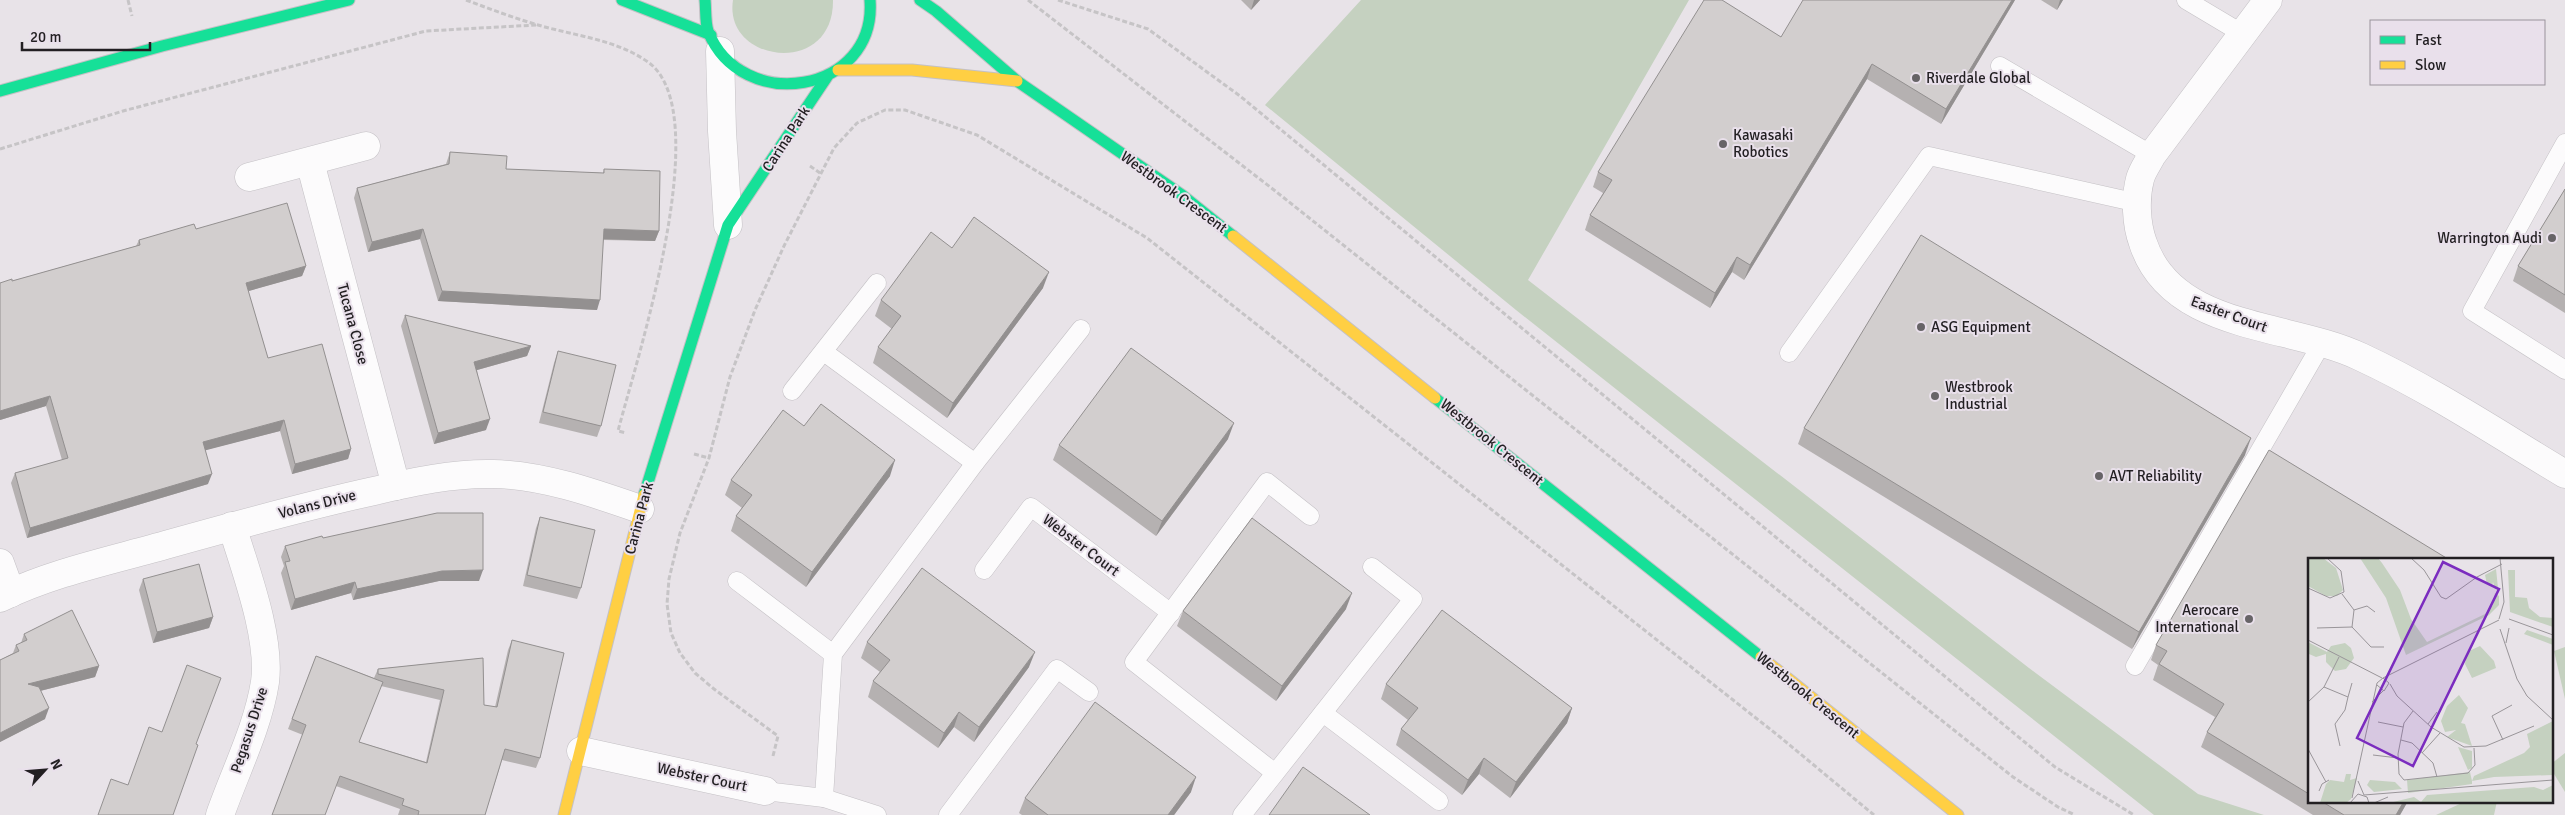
<svg xmlns="http://www.w3.org/2000/svg" width="2565" height="815" viewBox="0 0 2565 815" font-family="Signika,sans-serif">
  <style>
    .green { fill: #c5d1c0 }
    .lines { fill: none; stroke-linecap: round; stroke-linejoin: round }
    .lane-casing { stroke: #c4c1c5; stroke-width: 19 }
    .street-casing { stroke: #c4c1c5; stroke-width: 29 }
    .fast-casing { stroke: #c4c1c5; stroke-width: 13 }
    .slow-casing { stroke: #c4c1c5; stroke-width: 13 }
    .path { stroke: #c6c4c6; stroke-width: 3; stroke-dasharray: 5 2.5; stroke-linecap: butt }
    .lane { stroke: #fcfbfc; stroke-width: 18 }
    .street { stroke: #fcfbfc; stroke-width: 28 }
    .fast { stroke: #16e098; stroke-width: 11 }
    .slow { stroke: #ffcf43; stroke-width: 11 }
    .wall { fill: #b5b1b1; fill-rule: evenodd }
    .shaded-wall { fill: #939090 }
    .building { fill: #d2cece; stroke: #939090 }
    .poi-dot { fill: #676467; stroke: #e9e0eb; stroke-width: 2 }
    .labels { text-anchor: middle; stroke-width: 4; stroke-linejoin: round; paint-order: stroke }
    .poi-label { font-size: 15px; fill: #221f22; stroke: #e9e0eb; text-anchor: start }
    .street-label { font-size: 15px; fill: #221f22; stroke: #e9e0eb }
    .inset-road { fill: none; stroke: #999599; stroke-width: 1 }
    .view { fill: #7b2cbf; fill-opacity: 0.15; stroke: #7b2cbf; stroke-width: 2.5 }
    .inset-edge { fill: none; stroke: #221f22; stroke-width: 2.5 }
  </style>
  <rect width="100%" height="100%" fill="#e8e3e8"/>
  <!-- green -->
  <g class="green">
    <path d="M733,0H833C834,78 723,63 733,0Z"/>
    <path d="M1361,0H1689L1528,280L2029,668L2198,794L2264,815H2154L1516,310L1265,105Z"/>
    <path d="M2565,647V699L2554,651Z"/>
    <path d="M2565,753V792L2551,769V764Z"/>
    <path d="M2466,801H2497L2494,815H2436Z"/>
  </g>
  <g class="lines">
    <defs>
      <g id="lane">
        <path d="M2186,0L2243,34"/>
        <path d="M2000,66L2152,155"/>
        <path d="M2565,143L2472,311L2565,370"/>
        <path d="M824,352L975,463"/>
        <path d="M1789,353L1929,156L2138,203"/>
        <path d="M792,391L877,283"/>
        <path d="M984,570L1031,507L1171,613"/>
        <path d="M737,581L833,654"/>
        <path d="M2135,666L2322,343"/>
        <path d="M1323,713L1439,801"/>
        <path d="M1275,773L1134,662L1267,482L1310,516"/>
        <path d="M765,791L824,798L877,815"/>
        <path d="M824,798L833,654L975,463L1081,329"/>
        <path d="M948,815L1057,669L1089,692"/>
        <path d="M1242,815L1413,599L1372,567"/>
      </g>
      <g id="street">
        <path d="M2268,0L2152,155C2148,163 2142,171 2140,179C2135,198 2136,224 2143,243C2172,331 2290,323 2361,357C2432,390 2498,434 2565,474"/>
        <path d="M720,51L722,131L728,225"/>
        <path d="M310,162L396,486"/>
        <path d="M249,177L366,146"/>
        <path d="M0,563L11,593"/>
        <path d="M0,598C53,572 113,560 169,544C237,525 305,506 374,491C413,482 453,473 493,474C543,475 594,493 640,509"/>
        <path d="M581,751L765,791"/>
        <path d="M220,815C235,772 258,727 265,682C271,637 245,569 232,526"/>
      </g>
      <g id="fast">
        <path d="M622,0L711,35"/>
        <path d="M705,0C706,9 705,22 708,31C741,115 877,94 870,0"/>
        <path d="M920,0L936,11L1017,81L1182,195L1233,236"/>
        <path d="M0,91L162,46L349,0"/>
        <path d="M1435,398L1761,657"/>
        <path d="M644,495L728,225L827,77"/>
      </g>
      <g id="slow">
        <path d="M838,70H912L1017,81"/>
        <path d="M1233,236L1435,398"/>
        <path d="M1761,657L1958,815"/>
        <path d="M564,815L644,495"/>
      </g>
    </defs>
    <!-- lane casing -->
    <use href="#lane" class="lane-casing"/>
    <!-- street casing -->
    <use href="#street" class="street-casing"/>
    <!-- fast casing -->
    <use href="#fast" class="fast-casing"/>
    <!-- slow casing -->
    <use href="#slow" class="slow-casing"/>
    <!-- path -->
    <g class="path">
      <path d="M128,0L132,16"/>
      <path d="M466,0C490,9 514,18 538,25C575,36 615,39 648,62C718,112 636,361 618,431L626,433"/>
      <path d="M1028,0L1274,190L2013,777L2058,807L2075,815"/>
      <path d="M1058,0L1148,29L1240,96L2055,767L2134,815"/>
      <path d="M0,149L123,111L426,31L536,25"/>
      <path d="M810,166L820,173"/>
      <path d="M694,454L709,458"/>
      <path d="M773,756L778,736L714,689L695,673L680,653L671,633L667,604L669,579L680,533L709,458L730,377L755,310L784,246L834,148L857,123L885,110H905L977,135L1147,238L1780,737L1874,815"/>
    </g>
    <!-- lane -->
    <use href="#lane" class="lane"/>
    <!-- street -->
    <use href="#street" class="street"/>
    <!-- fast -->
    <use href="#fast" class="fast"/>
    <!-- slow -->
    <use href="#slow" class="slow"/>
  </g>
  <!-- wall -->
  <g class="wall">
    <path d="M1241,0H1260L1251,10Z"/>
    <path d="M2015,0L1941,124L1867,79L1744,280L1732,272L1710,308L1585,230L1590,215L1603,193L1593,187L1598,172L1781,37Z"/>
    <path d="M2041,0H2063L2057,10Z"/>
    <path d="M450,152L506,169L603,173L604,169L659,231L655,241L603,240L597,310L438,301L420,239L368,252L354,198L357,188L446,164Z"/>
    <path d="M2565,189V313L2513,281L2518,266Z"/>
    <path d="M196,229L306,266L302,276L248,291L268,358L351,449L348,459L292,474L280,431L205,450L208,484L27,538L11,483L15,473L62,460L46,406L0,420V283L12,281L136,246L139,240Z"/>
    <path d="M952,248L1043,288L947,418L873,363L878,347L892,329L875,316L881,300Z"/>
    <path d="M405,315L531,346L527,356L477,370L486,430L434,444L401,326Z"/>
    <path d="M558,351L601,426L597,437L539,423L554,363Z"/>
    <path d="M804,426L890,476L806,587L731,531L736,516L742,508L725,495L731,480Z"/>
    <path d="M1804,428L2245,455L2132,649L1798,444Z"/>
    <path d="M1228,439L1156,536L1053,460L1059,445Z"/>
    <path d="M540,517L581,588L577,599L523,586L536,528Z"/>
    <path d="M323,538L479,581H439L353,600L351,593L291,610L281,573L284,566L281,557L285,546Z"/>
    <path d="M2309,559V801H2408L2400,815H2313L2201,747L2207,732L2215,717L2153,680L2158,665L2151,660L2156,645Z"/>
    <path d="M143,579L213,617L209,628L153,643L139,590Z"/>
    <path d="M1346,609L1276,701L1177,626L1183,611Z"/>
    <path d="M24,634L99,666L95,677L40,691L45,719L0,742V660L13,653L16,645L21,643Z"/>
    <path d="M512,640L540,758L536,768L502,760L485,815H398L400,809L336,786L303,735L288,729L316,656L374,678L378,669L483,658L484,705L495,707L508,650ZM381,686L440,700L426,762L359,742Z"/>
    <path d="M867,642L1029,667L974,742L954,727L938,748L868,697L873,681L880,672L861,658Z"/>
    <path d="M1386,684L1572,708L1567,723L1510,798L1479,774L1462,795L1396,745L1401,729L1408,720L1381,699Z"/>
    <path d="M1191,792L1174,815H1022L1019,813L1025,798Z"/>
  </g>
  <!-- shaded-wall -->
  <g class="shaded-wall">
    <path d="M1254,0H1260L1251,10Z"/>
    <path d="M2012,0H2015L1941,124L1946,109Z"/>
    <path d="M2060,0H2063L2057,10Z"/>
    <path d="M1872,64L1867,79L1744,280L1750,265Z"/>
    <path d="M423,229L420,239L368,252L372,242Z"/>
    <path d="M604,229L659,231L655,241L600,239Z"/>
    <path d="M1737,257L1732,272L1710,308L1715,293Z"/>
    <path d="M306,266L302,276L242,293L246,283Z"/>
    <path d="M1049,272L1043,288L947,418L953,403Z"/>
    <path d="M442,291L600,300L597,310L438,301Z"/>
    <path d="M531,346L527,356L470,372L474,362Z"/>
    <path d="M50,396L46,406L0,420V411Z"/>
    <path d="M490,419L486,430L434,444L438,433Z"/>
    <path d="M284,420L280,431L199,452L203,442Z"/>
    <path d="M1234,423L1228,439L1156,536L1162,521Z"/>
    <path d="M2251,438L2245,455L2132,649L2139,632Z"/>
    <path d="M351,449L348,459L292,474L295,464Z"/>
    <path d="M895,460L890,476L806,587L812,572Z"/>
    <path d="M212,474L208,484L27,538L30,528Z"/>
    <path d="M483,570L479,581H439L353,600L357,589L442,571Z"/>
    <path d="M355,582L351,593L291,610L295,599Z"/>
    <path d="M1352,593L1346,609L1276,701L1282,686Z"/>
    <path d="M213,617L209,628L153,643L157,632Z"/>
    <path d="M1035,652L1029,667L974,742L979,727Z"/>
    <path d="M99,666L95,677L24,695L28,684Z"/>
    <path d="M49,708L45,719L0,742V733Z"/>
    <path d="M1572,708L1567,723L1510,798L1516,782Z"/>
    <path d="M959,712L954,727L938,748L944,733Z"/>
    <path d="M1484,758L1479,774L1462,795L1468,780Z"/>
    <path d="M1196,777L1191,792L1174,815H1168Z"/>
    <path d="M2404,801H2408L2400,815H2396Z"/>
  </g>
  <!-- building -->
  <g class="building">
    <path d="M1704,0H1722L1781,37L1803,0H2012L1946,109L1872,64L1750,265L1737,257L1715,293L1590,215L1612,180L1598,172Z"/>
    <path d="M450,152L507,156L506,169L604,173V169L660,171L659,231L604,229L600,300L442,291L423,229L372,242L357,188L449,164Z"/>
    <path d="M2565,189V295L2518,266Z"/>
    <path d="M287,203L306,266L246,283L268,358L322,344L351,449L295,464L284,420L203,442L212,474L30,528L15,473L68,458L50,396L0,411V283L12,279V281L140,245L139,240L194,224L196,229Z"/>
    <path d="M974,217L1049,272L953,403L878,347L901,316L881,300L931,232L952,248Z"/>
    <path d="M1921,235L2251,438L2139,632L1804,428Z"/>
    <path d="M405,315L531,346L474,362L490,419L438,433Z"/>
    <path d="M1131,348L1234,423L1162,521L1059,445Z"/>
    <path d="M558,351L616,365L601,426L543,412Z"/>
    <path d="M821,404L895,460L812,572L736,516L752,495L731,480L783,410L804,426Z"/>
    <path d="M2269,450L2448,559H2309V794L2207,732L2224,704L2159,664L2167,651L2156,645Z"/>
    <path d="M437,513H483V570L442,571L357,589L355,582L295,599L285,562L290,561L285,546L322,536L323,538Z"/>
    <path d="M540,517L595,530L581,588L527,575Z"/>
    <path d="M1252,518L1352,593L1282,686L1183,611Z"/>
    <path d="M199,564L213,617L157,632L143,579Z"/>
    <path d="M922,568L1035,652L979,727L959,712L944,733L873,681L890,660L867,642Z"/>
    <path d="M72,610L99,666L28,684L39,687L49,708L0,733V660L19,651L16,645L27,640L24,634Z"/>
    <path d="M1442,610L1572,708L1516,782L1484,758L1468,780L1401,729L1418,708L1386,684Z"/>
    <path d="M512,640L564,653L540,758L505,749L485,815H418L419,811L402,805L404,799L340,776L325,815H272L306,725L292,719L316,656L383,682L359,742L427,763L444,690L378,674V669L483,658L484,705L497,707Z"/>
    <path d="M187,665L221,678L196,744L198,745L173,815H98L111,779L128,785L149,727L162,732Z"/>
    <path d="M1095,702L1196,777L1168,815H1048L1025,798Z"/>
    <path d="M1303,767L1370,815H1269Z"/>
    <path d="M2321,801H2404L2396,815H2344Z"/>
  </g>
  <!-- markers -->
  <g class="poi-dot">
    <circle cx="1916" cy="78" r="5"/>
    <circle cx="1723" cy="144" r="5"/>
    <circle cx="2552" cy="238" r="5"/>
    <circle cx="1921" cy="327" r="5"/>
    <circle cx="1935" cy="396" r="5"/>
    <circle cx="2099" cy="476" r="5"/>
    <circle cx="2249" cy="619" r="5"/>
  </g>
  <g class="labels">
    <!-- poi labels -->
    <g class="poi-label">
      <text x="1926" y="83">Riverdale Global</text>
      <text x="1733" y="140">Kawasaki<tspan x="1733" dy="17">Robotics</tspan></text>
      <text x="2542" y="243" text-anchor="end">Warrington Audi</text>
      <text x="1931" y="332">ASG Equipment</text>
      <text x="1945" y="392">Westbrook<tspan x="1945" dy="17">Industrial</tspan></text>
      <text x="2109" y="481">AVT Reliability</text>
      <text x="2239" y="615" text-anchor="end">Aerocare<tspan x="2239" dy="17">International</tspan></text>
    </g>
    <!-- street labels -->
    <g class="street-label">
      <text transform="translate(786 139) rotate(-57)" y="5">Carina Park</text>
      <text transform="translate(1174 192) rotate(36)" y="5">Westbrook Crescent</text>
      <text transform="translate(2229 314) rotate(20)" y="5">Easter Court</text>
      <text transform="translate(353 324) rotate(75)" y="5">Tucana Close</text>
      <text transform="translate(1492 442) rotate(39)" y="5">Westbrook Crescent</text>
      <text transform="translate(317 504) rotate(-14)" y="5">Volans Drive</text>
      <text transform="translate(639 518) rotate(-75)" y="5">Carina Park</text>
      <text transform="translate(1081 545) rotate(37)" y="5">Webster Court</text>
      <text transform="translate(1808 695) rotate(39)" y="5">Westbrook Crescent</text>
      <text transform="translate(249 730) rotate(-72)" y="5">Pegasus Drive</text>
      <text transform="translate(702 777) rotate(12)" y="5">Webster Court</text>
    </g>
  </g>
  <!-- overview -->
  <g transform="translate(2308 558)">
    <rect width="245" height="245" fill="#e8e3e8"/>
    <path d="M0,0H15L28,10L35,32L29,38H18L0,28ZM52,0H70L74,5L92,32L103,61L119,84L177,56L185,47L187,35L191,38V47L181,57L98,97L78,40ZM188,11L190,30L187,31L185,24L184,28L179,26L177,17ZM200,12H207V39L219,40L221,50L232,59L245,60V69L202,54ZM219,72L245,81V87L216,76ZM0,84L19,94L23,88L37,85L43,90L46,100L38,111L27,113L18,104V96L8,99L1,96ZM172,88L186,103L188,110L164,120L157,106L158,99L161,93ZM151,137L160,150L153,165L157,166L164,188L139,179L148,172L137,174L133,163L139,148ZM245,163V217L186,219L164,223V226L100,235L99,222L162,214L164,223L166,218L216,195L222,189L219,176ZM150,189L164,193V210L160,212ZM38,216H43L42,222L49,220L43,241L38,245H12L18,226L22,222L36,224ZM62,222L87,224L94,231L66,234L59,227ZM245,227V245H81L106,239L113,244L119,237L226,229L235,232Z" fill="#c5d1c0"/>
    <path class="inset-road" d="M103,0L116,12L133,39L138,41L169,19L194,6M0,30L22,40L36,34L33,13L19,0M46,52L59,48L67,54M191,61L196,44L192,0M201,61L245,77M44,69L63,89H76M9,70L44,69L46,52L34,36M192,71L209,121L219,138L245,162M0,82L74,120M198,85L201,70M75,120L191,62M82,126L89,138L123,169L156,189L178,188L226,168M16,129L40,139L44,125M0,144L16,129L31,99M64,144L75,133M105,153L96,165L90,196L91,216L96,222L160,215L167,207L166,190M70,164L95,169M120,166L129,154M93,182L104,185L125,205L129,219M195,182L184,158L204,147M32,188L27,166L37,152L40,139M0,191L18,224M114,195L132,175M65,197L90,200M50,223L56,237M11,233L14,226L21,222M56,237L245,222M44,240L69,125L75,120L81,125L76,133L69,127M42,245L50,236L59,239L61,245M66,245L80,239"/>
    <path class="view" d="M135,4L191,31L105,208L49,180Z"/>
    <rect width="245" height="245" class="inset-edge"/>
  </g>
  <!-- legend -->
  <rect x="2370" y="20" width="175" height="65" fill="#e9e0eb" stroke="#99939b"/>
  <rect x="2380" y="36" width="25" height="8" fill="#16e098" stroke="#99939b"/>
  <text x="2415" y="45" font-size="15" fill="#221f22">Fast</text>
  <rect x="2380" y="61" width="25" height="8" fill="#ffcf43" stroke="#99939b"/>
  <text x="2415" y="70" font-size="15" fill="#221f22">Slow</text>
  <!-- north arrow -->
  <g transform="translate(45 770) rotate(64)" stroke="#e9e0eb" stroke-width="4" paint-order="stroke">
  <path d="M0-4L9 19L0 12L-9 19Z" fill="#221f22"/>
  <text y="-8" font-size="14" font-weight="bold" text-anchor="middle" fill="#221f22">N</text>
  </g>
  <!-- scale -->
  <path d="M22 42v8h128v-8" fill="none" stroke="#221f22" stroke-width="2.5"/>
  <text x="30" y="42" font-size="15" fill="#221f22" stroke="#e9e0eb" stroke-width="4" paint-order="stroke">20 m</text>
</svg>
